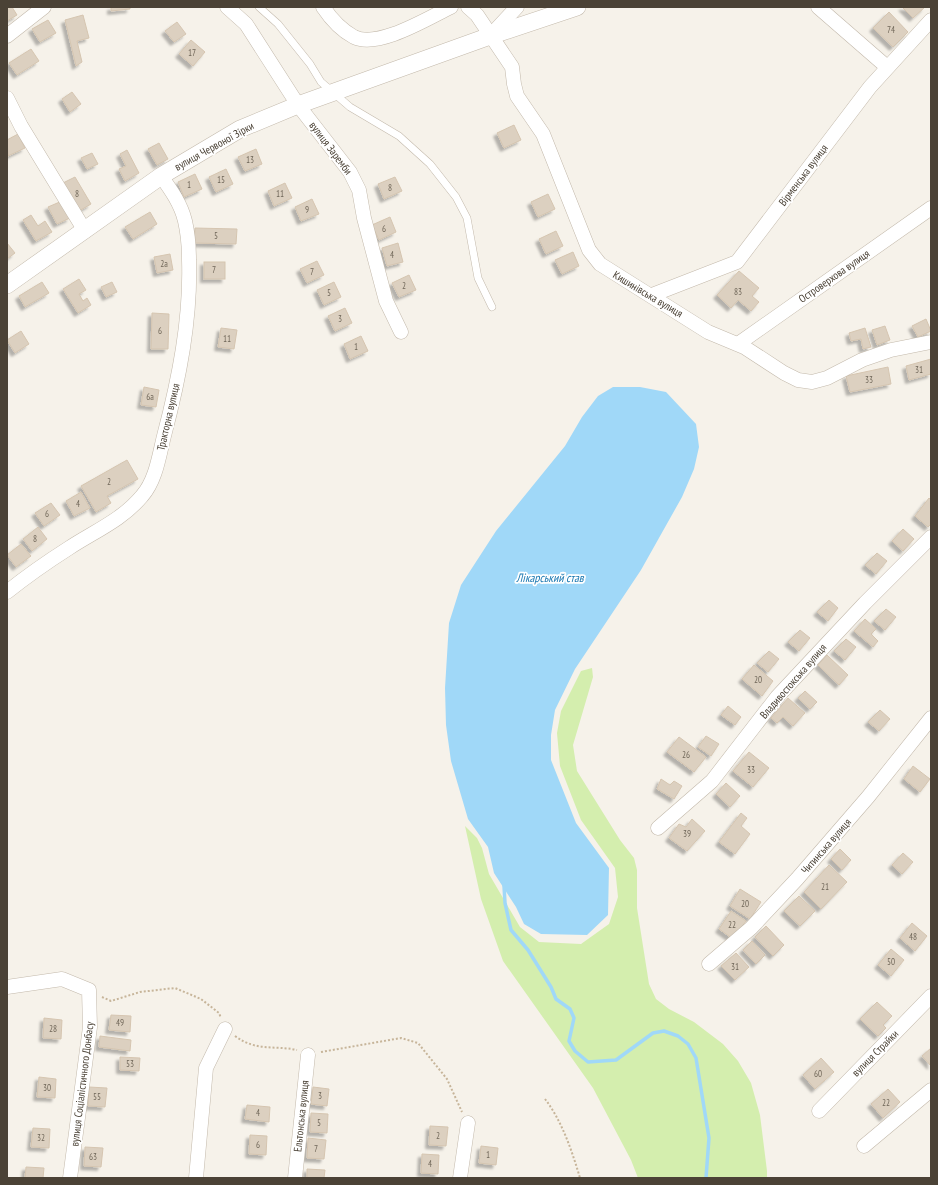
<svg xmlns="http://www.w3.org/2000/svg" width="938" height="1185" viewBox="0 0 938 1185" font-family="'PT Sans Narrow',sans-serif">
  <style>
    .green { fill: #d4eeae }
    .water { fill: #a0d8f8 }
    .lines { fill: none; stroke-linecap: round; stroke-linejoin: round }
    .stream { stroke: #a0d8f8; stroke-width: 3.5 }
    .building { fill: #dcd0c0; stroke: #d5c5b0; filter: url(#shadow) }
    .service-casing { stroke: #c3b9ab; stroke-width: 8 }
    .minor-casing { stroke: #c3b9ab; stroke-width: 15 }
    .tertiary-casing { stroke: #c3b9ab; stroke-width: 18 }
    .path { stroke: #c7b59a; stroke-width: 2; stroke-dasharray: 2 2; stroke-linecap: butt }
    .service { stroke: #fff; stroke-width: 7 }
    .minor { stroke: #fff; stroke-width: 14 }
    .tertiary { stroke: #fff; stroke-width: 17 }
    .labels { text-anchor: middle; stroke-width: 3.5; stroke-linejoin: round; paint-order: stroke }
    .number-label { font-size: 9px; fill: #6f6658 }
    .street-label { font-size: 11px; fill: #4b4236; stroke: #fff }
    .water-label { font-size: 12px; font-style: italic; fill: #207bb3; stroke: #fff }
  </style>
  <defs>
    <filter id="shadow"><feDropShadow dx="-3.5" dy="3.5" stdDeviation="1" flood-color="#0004"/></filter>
  </defs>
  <rect width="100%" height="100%" fill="#f6f2ea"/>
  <!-- green -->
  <path class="green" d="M592,668L593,677L573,745L577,771L620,840L634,858L637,870V908L649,984L656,999L669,1009L694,1022L723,1044L738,1061L751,1083L760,1115L767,1171V1178H638L631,1160L593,1088L503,961L481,899L465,826L477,838L482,848L489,874L520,927L539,942L581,944L609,924L618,897L615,868L581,820L560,766L557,733L561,711L581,671Z"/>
  <!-- water -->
  <path class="water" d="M613,387H640L666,392L696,424L699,447L694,469L682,497L641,570L575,669L555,710L551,735V760L576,823L609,868L608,915L587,935L541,934L524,924L516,907L494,873L488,847L468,819L451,761L446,725L445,688L449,623L461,585L496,531L565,446L582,417L598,396Z"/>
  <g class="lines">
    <!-- stream -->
    <path class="stream" d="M504,886L505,903L511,930L528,950L551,987L556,999L570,1009L574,1018L569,1041L575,1051L588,1062L616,1060L653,1033L664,1031L678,1036L688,1044L696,1058L709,1138L706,1178"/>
  </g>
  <!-- building -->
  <g class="building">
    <path d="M7,7H12L17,15L7,21Z"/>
    <path d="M111,7H130V9L111,11Z"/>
    <path d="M902,7H925L913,18Z"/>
    <path d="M889,12L908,32L893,47L873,28Z"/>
    <path d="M83,15L89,38L77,41L82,62L76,66L65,20Z"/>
    <path d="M48,20L56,33L40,42L32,29Z"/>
    <path d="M177,22L186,34L174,42L165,31Z"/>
    <path d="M191,40L205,52L193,66L179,54Z"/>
    <path d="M31,49L39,61L17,75L9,63Z"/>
    <path d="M72,92L81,104L70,112L62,99Z"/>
    <path d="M514,125L521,140L504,148L497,133Z"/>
    <path d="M18,134L25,148L8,156L7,140Z"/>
    <path d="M159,143L168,159L157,165L148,149Z"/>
    <path d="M256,149L262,164L245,171L238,157Z"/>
    <path d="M127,150L139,173L125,181L119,169L126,166L120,154Z"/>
    <path d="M92,153L98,164L87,169L81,158Z"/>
    <path d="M226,169L233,184L216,192L209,177Z"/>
    <path d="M195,174L202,189L184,197L178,182Z"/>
    <path d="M75,177L91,204L79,211L63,183Z"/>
    <path d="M395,177L402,191L384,199L378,184Z"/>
    <path d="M285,183L292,198L274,206L268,191Z"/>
    <path d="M548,194L555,209L538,217L531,202Z"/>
    <path d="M312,199L319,214L301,221L295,207Z"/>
    <path d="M62,201L70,218L57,224L48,207Z"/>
    <path d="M150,212L157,224L133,239L125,227Z"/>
    <path d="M31,215L38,226L45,221L52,232L36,241L23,220Z"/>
    <path d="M390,217L396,232L379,240L372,225Z"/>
    <path d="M195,228L237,229L236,244L194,243Z"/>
    <path d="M556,231L563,246L546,254L539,239Z"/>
    <path d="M7,243L15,253L7,259Z"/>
    <path d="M398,243L403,262L387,266L382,248Z"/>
    <path d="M573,252L579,266L562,274L555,260Z"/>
    <path d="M170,254L173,270L157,273L154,257Z"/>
    <path d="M317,261L324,275L307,283L300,269Z"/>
    <rect x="204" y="262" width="21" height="17"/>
    <path d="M739,271L759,288L752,296L759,302L751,311L738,300L731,308L717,295Z"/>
    <path d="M409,275L416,290L399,297L392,283Z"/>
    <path d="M79,279L86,290L79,294L83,301L87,298L91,305L78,313L63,289Z"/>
    <path d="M42,282L49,293L25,307L19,296Z"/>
    <path d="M112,282L117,292L106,297L101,287Z"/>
    <path d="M334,282L341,297L324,305L317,290Z"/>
    <path d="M345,308L352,323L335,331L328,316Z"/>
    <path d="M152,313L169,314L168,349H151Z"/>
    <path d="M926,319L931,331L918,337L912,326Z"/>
    <path d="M885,326L890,340L877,345L872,330Z"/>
    <path d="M221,328L237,330L234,349L218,347Z"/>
    <path d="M865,328L871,347L863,349L861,339L851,341L849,333Z"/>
    <path d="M21,331L29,344L15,353L7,340Z"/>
    <path d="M361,336L368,351L350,359L344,344Z"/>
    <path d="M931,359V374L909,380L906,366Z"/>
    <path d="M888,367L891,384L850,392L846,376Z"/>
    <path d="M144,387L159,390L156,407L141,405Z"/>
    <path d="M127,460L138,479L107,496L111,503L96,512L81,486Z"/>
    <path d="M81,492L90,508L74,516L66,501Z"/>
    <path d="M929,498L931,500V524L928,527L915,516Z"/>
    <path d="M51,503L60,515L44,526L35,513Z"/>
    <path d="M38,527L47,539L32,551L23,539Z"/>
    <path d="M903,529L914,539L903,551L892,541Z"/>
    <path d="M21,544L31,556L16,567L7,555Z"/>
    <path d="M877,553L887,561L876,574L865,565Z"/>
    <path d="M829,600L838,608L828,621L817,612Z"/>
    <path d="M886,609L896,617L885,630L874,621Z"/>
    <path d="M865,619L876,629L871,634L878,641L873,647L854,631Z"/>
    <path d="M800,630L810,638L799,651L788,642Z"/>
    <path d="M846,639L856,647L845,660L834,651Z"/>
    <path d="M769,651L779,659L768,672L757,663Z"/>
    <path d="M827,655L848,675L839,685L818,665Z"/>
    <path d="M754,665L773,681L762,696L742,679Z"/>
    <path d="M805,691L817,702L810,709L798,698Z"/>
    <path d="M788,698L805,713L793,726L783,717L777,723L771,718Z"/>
    <path d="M728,706L741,717L735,725L721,715Z"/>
    <path d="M880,710L890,719L879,731L868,722Z"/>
    <path d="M706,736L719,744L711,756L698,747Z"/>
    <path d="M679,737L706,757L694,772L667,752Z"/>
    <path d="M749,752L769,768L753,787L733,771Z"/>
    <path d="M913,766L930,779L920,792L904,779Z"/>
    <path d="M661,779L670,785L674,781L682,786L674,799L657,789Z"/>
    <path d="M726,783L740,796L730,807L716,794Z"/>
    <path d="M741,813L747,818L741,826L750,834L735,854L719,842Z"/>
    <path d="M692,819L705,831L687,851L669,838L679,824L686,827Z"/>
    <path d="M840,849L851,860L842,870L831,859Z"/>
    <path d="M903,853L913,862L902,874L892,865Z"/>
    <path d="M829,865L847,882L821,909L804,892Z"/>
    <path d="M740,889L761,902L750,919L730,906Z"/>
    <path d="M799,896L815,911L800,926L784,911Z"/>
    <path d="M731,911L746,921L733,939L719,929Z"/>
    <path d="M912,923L927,936L915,951L900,938Z"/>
    <path d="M766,926L784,945L773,956L755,937Z"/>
    <path d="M752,941L765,955L756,964L743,950Z"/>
    <path d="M891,949L904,960L891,976L878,965Z"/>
    <path d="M736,953L749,967L735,980L721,966Z"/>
    <path d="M877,1002L892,1016L883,1025L886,1028L878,1036L860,1019Z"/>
    <path d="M111,1015L131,1016L130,1032L109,1030Z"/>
    <path d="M44,1018L62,1020L61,1039L43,1038Z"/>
    <path d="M100,1036L131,1040L130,1051L99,1047Z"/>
    <path d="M931,1048V1066L922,1056Z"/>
    <path d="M120,1057L140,1058L139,1071L120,1070Z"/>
    <path d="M821,1058L834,1072L815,1089L803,1075Z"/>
    <path d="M39,1077L56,1079L55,1098L37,1097Z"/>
    <path d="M89,1087L107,1088L105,1107L88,1106Z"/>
    <path d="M313,1087L329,1089L327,1106L311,1104Z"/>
    <path d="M888,1089L900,1102L883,1118L871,1104Z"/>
    <path d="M247,1105L270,1107L269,1122L245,1119Z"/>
    <path d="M311,1113L328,1114L327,1133L310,1132Z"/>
    <path d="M430,1126L448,1127L446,1146L429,1145Z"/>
    <path d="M33,1128L50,1129L49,1148L31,1147Z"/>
    <path d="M250,1135L267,1136L266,1155L249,1154Z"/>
    <path d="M308,1138L326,1140L324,1159L307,1158Z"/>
    <path d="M481,1146L498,1148L496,1165L479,1163Z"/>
    <path d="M85,1147L103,1148L101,1167L84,1166Z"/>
    <path d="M422,1154L439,1155L438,1174L421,1173Z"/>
    <path d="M26,1167L44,1168L43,1178H25Z"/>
    <path d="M307,1169L325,1170L324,1178H307Z"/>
  </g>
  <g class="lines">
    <defs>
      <path id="service" d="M259,7L278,24L310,64L321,82L350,107L399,136L430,164L456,197L467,218L478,278L492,307"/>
      <g id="minor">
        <path d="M227,7L246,24L298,105L350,172L359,190L364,218L386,301L401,332"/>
        <path d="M323,7C331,19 341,30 354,37C378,49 428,18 451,7"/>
        <path d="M468,7L477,15L512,67L514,84L517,96L543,134L589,250L600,264L708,332L744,347L784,373L798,380L812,382L827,378L862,360L891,350L931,342"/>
        <path d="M818,7L887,67"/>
        <path d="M7,36L44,7"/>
        <path d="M490,36L517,7"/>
        <path d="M7,98L21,126L85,231"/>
        <path d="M652,295L737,262L870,87L931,20"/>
        <path d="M738,344L931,208"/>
        <path d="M7,592C27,576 47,562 69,548C95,531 122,520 142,496C156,480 159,456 164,436C179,379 191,319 189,260C189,247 188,234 185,221C181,204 171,190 161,176"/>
        <path d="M658,828L712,781L777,697L865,603L931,537"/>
        <path d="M709,964L751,928L797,879L868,797L931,718"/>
        <path d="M7,987L62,979L89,990L90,1027L70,1178"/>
        <path d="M819,1111L931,996"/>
        <path d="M864,1146L931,1090"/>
        <path d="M196,1178L206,1068L225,1029"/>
        <path d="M295,1178L308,1055"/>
        <path d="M460,1178L468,1123"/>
      </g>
      <path id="tertiary" d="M7,285L161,176L240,129L298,105L490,36L577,7"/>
    </defs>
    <!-- service casing -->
    <use href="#service" class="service-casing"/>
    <!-- minor casing -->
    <use href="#minor" class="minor-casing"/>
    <!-- tertiary casing -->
    <use href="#tertiary" class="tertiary-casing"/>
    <!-- path -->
    <g class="path">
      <path d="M102,997L111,1001L140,992L175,988L201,999L219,1013L221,1018"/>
      <path d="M235,1036C257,1052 274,1045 297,1050"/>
      <path d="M321,1052L401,1038L418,1043L447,1079L462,1112"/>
      <path d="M545,1099C562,1121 572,1151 580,1178"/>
    </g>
    <!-- service -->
    <use href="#service" class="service"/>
    <!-- minor -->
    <use href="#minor" class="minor"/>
    <!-- tertiary -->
    <use href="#tertiary" class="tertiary"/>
  </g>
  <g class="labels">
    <!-- number labels -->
    <g class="number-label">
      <text x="891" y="33">74</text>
      <text x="192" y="56">17</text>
      <text x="250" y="163">13</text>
      <text x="221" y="183">15</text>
      <text x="189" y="188">1</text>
      <text x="390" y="191">8</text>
      <text x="77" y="197">8</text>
      <text x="280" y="197">11</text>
      <text x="307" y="213">9</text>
      <text x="384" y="232">6</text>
      <text x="216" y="239">5</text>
      <text x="392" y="258">4</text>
      <text x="164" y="267">2а</text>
      <text x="214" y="273">7</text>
      <text x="312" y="275">7</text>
      <text x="404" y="289">2</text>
      <text x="738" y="295">83</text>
      <text x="329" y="296">5</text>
      <text x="340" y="322">3</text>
      <text x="160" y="334">6</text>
      <text x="227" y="342">11</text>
      <text x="356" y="350">1</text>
      <text x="919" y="373">31</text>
      <text x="869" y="383">33</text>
      <text x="150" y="400">6а</text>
      <text x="109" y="485">2</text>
      <text x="78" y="507">4</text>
      <text x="47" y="517">6</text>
      <text x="35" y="542">8</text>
      <text x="758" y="683">20</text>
      <text x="686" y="758">26</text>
      <text x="751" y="773">33</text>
      <text x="687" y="837">39</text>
      <text x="825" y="890">21</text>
      <text x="745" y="907">20</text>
      <text x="732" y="928">22</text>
      <text x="913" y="940">48</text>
      <text x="891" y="965">50</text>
      <text x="735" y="970">31</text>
      <text x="120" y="1026">49</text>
      <text x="53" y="1032">28</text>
      <text x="130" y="1067">53</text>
      <text x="818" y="1077">60</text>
      <text x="47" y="1091">30</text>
      <text x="320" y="1099">3</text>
      <text x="97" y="1100">55</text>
      <text x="886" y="1106">22</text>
      <text x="258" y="1116">4</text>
      <text x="319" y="1126">5</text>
      <text x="438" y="1139">2</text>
      <text x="41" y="1141">32</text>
      <text x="258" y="1148">6</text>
      <text x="316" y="1152">7</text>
      <text x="488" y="1158">1</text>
      <text x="93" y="1160">63</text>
      <text x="430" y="1167">4</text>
    </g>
    <!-- street labels -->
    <g class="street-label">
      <text transform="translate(214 146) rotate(-29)" y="4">вулиця Червоної Зірки</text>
      <text transform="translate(331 148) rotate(53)" y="4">вулиця Заремби</text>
      <text transform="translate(803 175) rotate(-53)" y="4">Вірменська вулиця</text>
      <text transform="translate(834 276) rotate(-35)" y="4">Островерхова вулиця</text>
      <text transform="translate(648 294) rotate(31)" y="4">Кишинівська вулиця</text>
      <text transform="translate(168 417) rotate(-77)" y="4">Тракторна вулиця</text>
      <text transform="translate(793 681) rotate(-49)" y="4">Владивостокська вулиця</text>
      <text transform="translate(826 846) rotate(-49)" y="4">Читинська вулиця</text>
      <text transform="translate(875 1053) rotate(-45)" y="4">вулиця Страйки</text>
      <text transform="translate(82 1084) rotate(-83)" y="4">вулиця Соціалістичного Донбасу</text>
      <text transform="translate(301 1116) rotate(-84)" y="4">Ельтонська вулиця</text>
    </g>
    <!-- water labels -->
    <g class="water-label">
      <text x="550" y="582">Лікарський став</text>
    </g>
  </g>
  <!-- border -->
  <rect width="938" height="1185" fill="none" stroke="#4b4236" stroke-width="16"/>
</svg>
